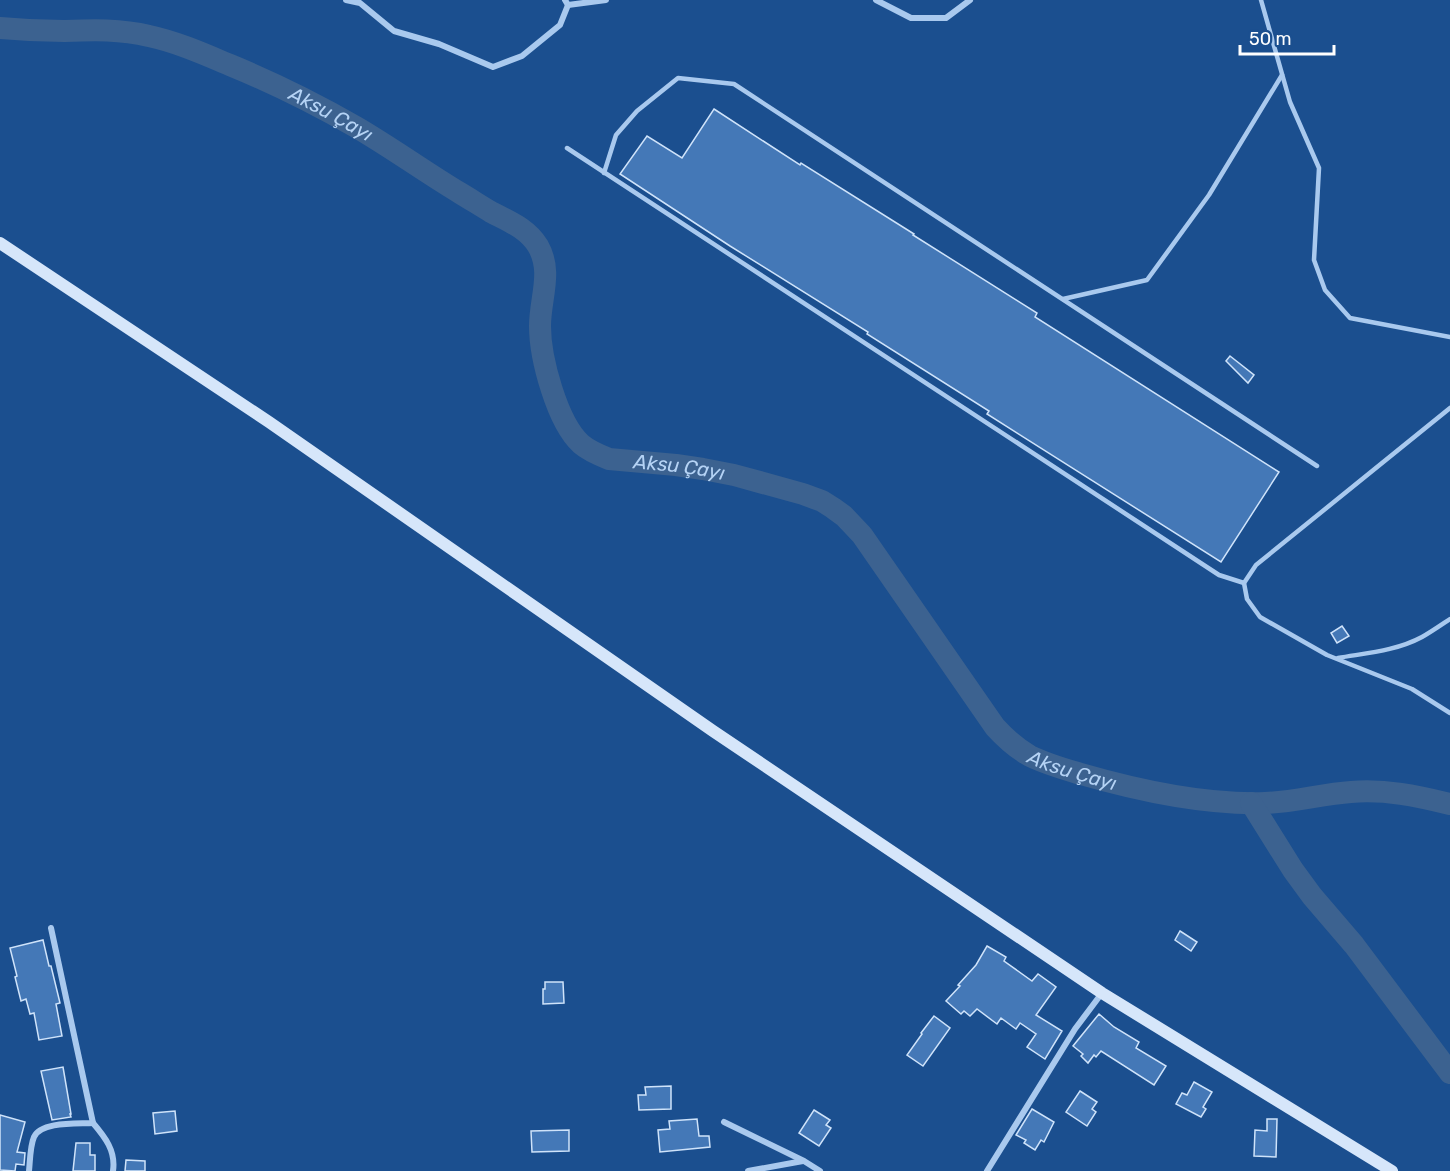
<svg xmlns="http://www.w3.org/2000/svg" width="1450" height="1171" viewBox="0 0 1450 1171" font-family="Rubik,sans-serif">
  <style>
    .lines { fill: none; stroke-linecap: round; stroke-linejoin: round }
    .river { stroke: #3c6290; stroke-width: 22 }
    .building { fill: #4478b7; stroke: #cfe3fa; stroke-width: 1.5 }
    .lane { stroke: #a9c9ee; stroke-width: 4.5 }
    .street { stroke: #a9c9ee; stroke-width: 6 }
    .secondary { stroke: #d6e6fa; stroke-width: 12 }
    .labels { text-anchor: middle; stroke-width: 4.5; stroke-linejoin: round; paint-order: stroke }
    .water-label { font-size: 20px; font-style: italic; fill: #b5d3f5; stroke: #1b4f8f }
  </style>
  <rect width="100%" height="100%" fill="#1b4f8f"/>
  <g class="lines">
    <!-- river -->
    <g class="river">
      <path id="s1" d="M0,28C21,30 42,31 64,31C93,30 120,29 149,36C177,42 204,54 230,65C274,83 316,104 356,127C392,148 425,172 460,193C470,199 481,206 491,212C508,221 527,228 538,246C553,272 540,298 540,326C540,358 557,422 581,444C589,451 599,455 609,459L676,465L703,469L734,475L803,494L822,501L833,508L844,516L862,535L995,727C1005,738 1016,748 1030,756C1046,764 1064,769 1081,774C1140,791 1204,805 1265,803C1294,802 1322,794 1351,792C1385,789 1417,796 1450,804"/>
      <path d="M1251,803L1293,870L1312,896L1354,945L1450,1073"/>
    </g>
  </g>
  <!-- building -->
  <g class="building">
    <path d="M714,109L800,165L801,163L914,234L913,235L1037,313L1035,317L1279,472L1221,562L987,414L989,411L867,334L868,332L730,246L620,174L647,136L682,158Z"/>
    <path d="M1230,356L1254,375L1248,383L1226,361Z"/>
    <path d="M1342,626L1349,636L1337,643L1331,633Z"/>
    <path d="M1180,931L1197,942L1191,951L1175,940Z"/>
    <path d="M43,940L49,966H51L60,1003L56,1004L62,1036L39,1040L34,1013L30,1014L26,999L21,1001L15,977L17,976L10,948Z"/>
    <path d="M987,946L1006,957L1004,961L1032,981L1038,974L1056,987L1036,1015L1062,1031L1045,1059L1027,1047L1036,1034L1020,1023L1016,1029L1001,1018L997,1024L977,1009L970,1016L964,1011L961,1014L946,1001L960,986L958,985L976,965Z"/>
    <path d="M545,982H563L564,1003L543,1004V989H545Z"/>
    <path d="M1099,1014L1114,1027L1139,1042L1136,1048L1166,1066L1154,1085L1101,1051L1096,1057L1094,1055L1088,1063L1081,1056L1083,1054L1073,1046Z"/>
    <path d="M934,1016L950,1028L923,1066L907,1055L922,1034L921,1033Z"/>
    <path d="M63,1067L71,1114H70L71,1117L52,1120L41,1071Z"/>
    <path d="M1194,1082L1212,1092L1203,1107L1206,1109L1201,1117L1176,1104L1182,1093L1187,1095Z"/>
    <path d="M671,1086V1109L639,1110L638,1095H646L645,1087Z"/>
    <path d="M1080,1091L1097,1102L1092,1109L1096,1112L1087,1126L1066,1112Z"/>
    <path d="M1032,1109L1054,1122L1044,1142L1041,1140L1035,1150L1024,1143L1026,1140L1016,1135Z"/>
    <path d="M814,1110L830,1120L826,1125L831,1128L819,1146L799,1133Z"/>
    <path d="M175,1111L177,1131L155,1134L153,1113Z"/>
    <path d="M0,1115L25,1122L17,1152L25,1153L24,1165L16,1164L15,1171L0,1170Z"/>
    <path d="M697,1119L699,1136H709L710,1147L660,1152L658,1130L670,1129L669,1121Z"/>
    <path d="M1267,1119H1277L1276,1157L1254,1156L1255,1130L1267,1131Z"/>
    <path d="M569,1130V1151L532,1152L531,1131Z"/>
    <path d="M76,1143H90V1155H95V1171H73Z"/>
    <path d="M126,1160L145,1161V1171H125Z"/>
  </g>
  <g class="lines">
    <!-- lane -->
    <g class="lane">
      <path d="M1261,0L1290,102L1319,168L1314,260L1325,290L1350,318L1450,337"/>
      <path d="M567,148L1219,575L1244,583"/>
      <path d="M604,173L616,135L637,111L678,78L734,84L1317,466"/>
      <path d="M1063,299L1147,280L1209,195L1282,75"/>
      <path d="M1450,408L1256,565L1244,583L1247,599L1260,617L1327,655L1412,689L1450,713"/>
      <path d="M1338,658C1366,653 1396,651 1422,637C1431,632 1441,625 1450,619"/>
    </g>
    <!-- street -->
    <g class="street">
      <path d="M346,0L360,3L394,31L439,44L493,67L522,56L560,25L568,5"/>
      <path d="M565,0L568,5L606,0"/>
      <path d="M876,0L911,18H946L970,0"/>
      <path d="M51,928L93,1123C105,1137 116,1151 113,1171"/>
      <path d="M724,1122L804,1161L820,1171"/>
      <path d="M29,1171C30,1162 30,1146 34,1137C41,1121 78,1124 93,1123"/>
      <path d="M748,1171L803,1161"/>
      <path d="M987,1171L1075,1029L1102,993"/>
    </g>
    <!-- secondary -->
    <path class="secondary" d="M0,243L269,422L713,731L1102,993L1392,1171"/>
  </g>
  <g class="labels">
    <!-- water labels -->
    <g class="water-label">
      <text dy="7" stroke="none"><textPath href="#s1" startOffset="348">Aksu Çayı</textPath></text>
      <text dy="7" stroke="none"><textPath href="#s1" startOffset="906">Aksu Çayı</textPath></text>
      <text dy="7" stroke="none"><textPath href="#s1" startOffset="1430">Aksu Çayı</textPath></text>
    </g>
  </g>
  <!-- scale -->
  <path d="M1240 45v9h94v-9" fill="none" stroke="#ffffff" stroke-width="3"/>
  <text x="1249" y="45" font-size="18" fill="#ffffff" stroke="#1b4f8f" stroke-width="4.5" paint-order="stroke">50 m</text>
</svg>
